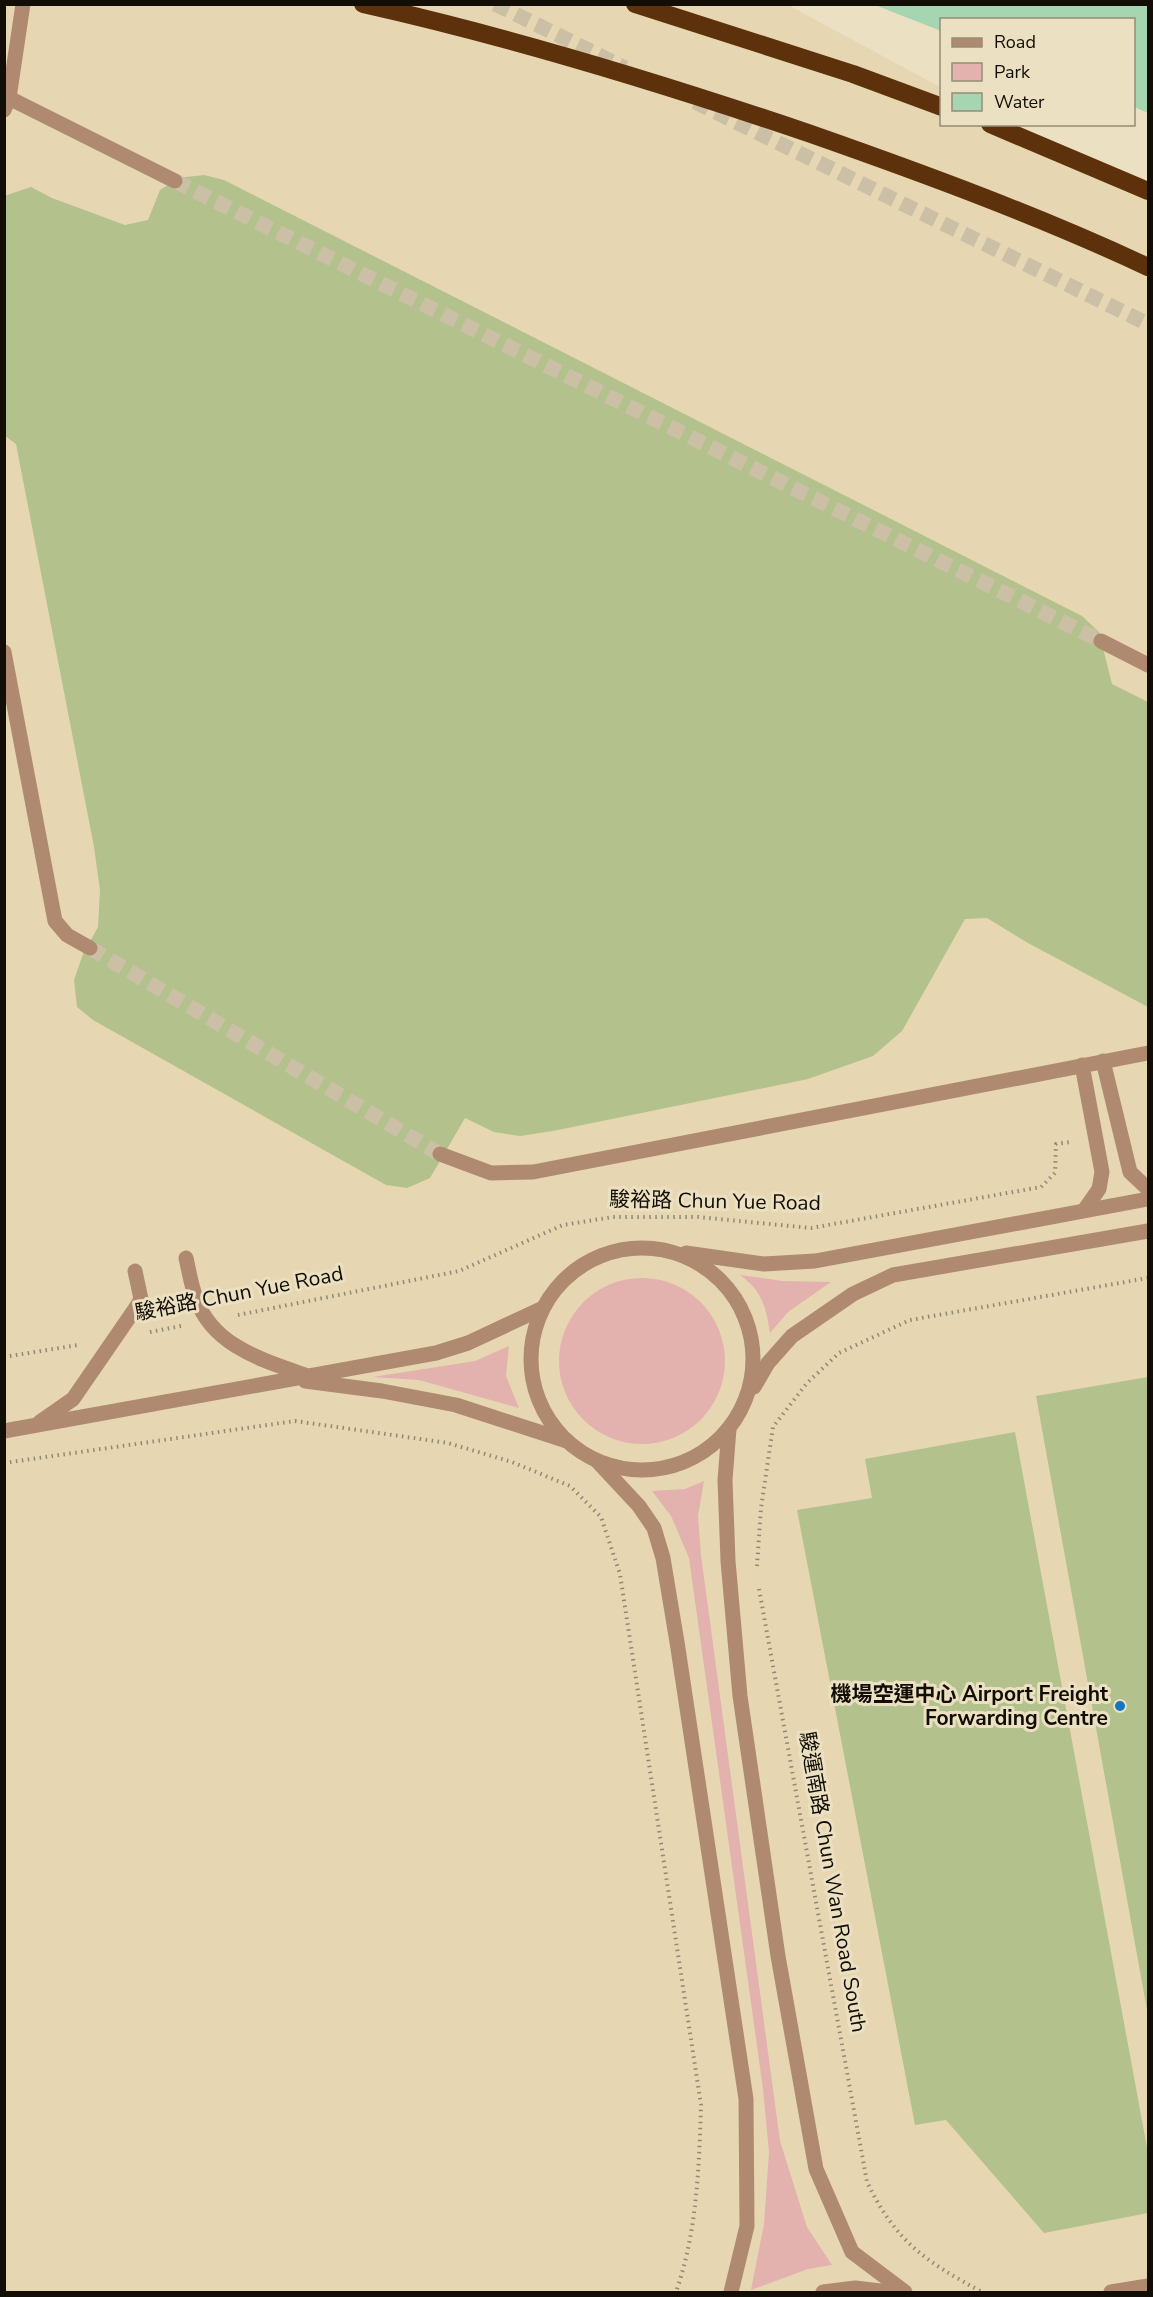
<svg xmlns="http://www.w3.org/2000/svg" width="1153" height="2297" viewBox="0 0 1153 2297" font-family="'Nunito Sans','Noto Sans TC',sans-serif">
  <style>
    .built { fill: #e6d7b2 }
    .green { fill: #e3b2ae }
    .water { fill: #a5d6b1 }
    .pier { fill: #ece0c3 }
    .building { fill: #b3c18d }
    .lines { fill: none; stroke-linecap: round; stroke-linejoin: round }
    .minor-tunnel { stroke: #cbc0a6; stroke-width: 15; stroke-dasharray: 15 8; stroke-linecap: butt }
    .path { stroke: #928974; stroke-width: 4; stroke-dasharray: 1.5 4.5; stroke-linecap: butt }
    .minor { stroke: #b08a70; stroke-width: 15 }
    .highway { stroke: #5d310c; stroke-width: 18 }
    .poi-dot { fill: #1377c2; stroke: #ece0c3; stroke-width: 2 }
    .labels { text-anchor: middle; stroke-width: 6; stroke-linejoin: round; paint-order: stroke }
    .street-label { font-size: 21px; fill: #120e05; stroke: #ece0c3 }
    .poi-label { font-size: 21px; font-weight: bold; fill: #120e05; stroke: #ece0c3; text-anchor: end }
  </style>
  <rect width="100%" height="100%" fill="#ece0c3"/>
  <!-- built -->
  <path class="built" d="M5,5H789L941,85L942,124L1016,125L1148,193V2292H5Z"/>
  <!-- green -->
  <g class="green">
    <path d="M740,1275L783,1281L831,1282L788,1312L770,1333C766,1307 762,1291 740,1275Z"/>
    <circle cx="642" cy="1361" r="83"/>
    <path d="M509,1346L506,1376L519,1408L419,1380L373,1377L475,1361Z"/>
    <path d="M704,1481L698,1516L701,1555L780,2141L807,2227L832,2265L808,2269L751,2290L764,2224L769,2152L763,2089L689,1558L671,1516L652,1491L685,1489Z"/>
  </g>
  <!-- water -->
  <path class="water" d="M789,5H1148V193L1134,124V20H942L941,85Z"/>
  <!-- pier -->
  <g class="pier">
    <path d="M786,4L875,5L941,31L942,88Z"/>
    <path d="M1134,107L1148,113V196L1013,124H1134Z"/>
  </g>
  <!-- building -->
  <g class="building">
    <path d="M204,175L224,180L1082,616L1099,632L1112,684L1148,702V1007L1028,943L987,918L965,919L902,1031L873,1056L808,1079L553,1131L520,1136L494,1132L465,1118L430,1178L407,1188L386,1185L93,1020L77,1007L74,980L83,954L98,927L100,890L94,847L16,444L4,435V196L31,187L52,198L125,225L148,220L160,190L178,178Z"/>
    <path d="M1148,1377V2010H1147L1036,1396Z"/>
    <path d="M1015,1432L1148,2153V2213L1044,2233L946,2120L915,2125L797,1510L872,1498L865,1459Z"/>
  </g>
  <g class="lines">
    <!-- minor-tunnel -->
    <g class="minor-tunnel">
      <path d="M495,4L625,68"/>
      <path d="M695,102L1148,324"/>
      <path d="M175,181L1101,641"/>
      <path d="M90,948L440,1154"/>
    </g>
    <!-- path -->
    <g class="path">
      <path d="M238,1315L459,1271L563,1225L613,1217H698L811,1228L1041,1187L1055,1173L1056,1144L1070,1142"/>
      <path d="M150,1332L181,1326"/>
      <path d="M4,1357L78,1345"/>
      <path d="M4,1463L295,1421L448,1443L512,1462L570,1486L601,1517L620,1574L701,2105C699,2168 697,2232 676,2292"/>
      <path d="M757,1566L761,1508L773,1427L807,1383L839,1353L910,1320L1148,1278"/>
      <path d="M759,1589L867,2182C896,2242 925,2261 982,2292"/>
    </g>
    <!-- minor -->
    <g class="minor">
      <path d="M9,98L175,181"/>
      <path d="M4,110L9,98L23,4"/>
      <path d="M1101,641L1148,665"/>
      <path d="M4,652L55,921L67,935L90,948"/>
      <path d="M1103,1061L1130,1172L1148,1189"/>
      <path d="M1082,1065L1102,1172L1099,1189L1085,1209"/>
      <path d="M440,1154L491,1173L533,1172L1148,1053"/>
      <circle cx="642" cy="1359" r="111"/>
      <path d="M686,1253L764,1264L815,1261L1148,1199"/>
      <path d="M186,1258C189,1271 191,1285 196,1298C212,1346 263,1360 305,1375"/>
      <path d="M305,1381L382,1391L456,1405L567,1441"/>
      <path d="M754,1387L768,1363L792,1336L853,1294L893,1275L1148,1231"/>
      <path d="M40,1422L73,1399L137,1306L141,1299L135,1271"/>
      <path d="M729,1429L725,1480L728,1561L740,1696L778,1956L816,2169L852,2252L905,2292"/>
      <path d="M4,1431L436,1353L468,1343L543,1308"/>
      <path d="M597,1461L639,1506L654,1528L663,1558L677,1642L746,2099L747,2226L731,2292"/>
      <path d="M823,2292L855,2288L889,2292"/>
      <path d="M1111,2292L1148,2286"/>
    </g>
    <!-- highway -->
    <g class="highway">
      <path d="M363,4C515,38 664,84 811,134C925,174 1039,216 1148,267"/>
      <path d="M635,4L853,74L942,107"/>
      <path d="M990,124L1148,191"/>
    </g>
  </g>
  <!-- markers -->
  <circle class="poi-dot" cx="1120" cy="1706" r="6"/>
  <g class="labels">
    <!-- street labels -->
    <g class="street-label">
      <text transform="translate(715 1201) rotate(1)" y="7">駿裕路 Chun Yue Road</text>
      <text transform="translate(239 1293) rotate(-11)" y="7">駿裕路 Chun Yue Road</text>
      <text transform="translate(833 1882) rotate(80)" y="7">駿運南路 Chun Wan Road South</text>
    </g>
    <!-- poi labels -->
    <g class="poi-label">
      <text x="1108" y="1701">機場空運中心 Airport Freight<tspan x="1108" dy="24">Forwarding Centre</tspan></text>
    </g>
  </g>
  <!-- border -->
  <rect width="1153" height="2297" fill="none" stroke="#120e05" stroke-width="12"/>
  <!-- legend -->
  <rect x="940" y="18" width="195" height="108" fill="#ece0c3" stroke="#958c77" stroke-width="1.5"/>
  <rect x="952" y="38" width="30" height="9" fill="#b08a70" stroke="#958c77" stroke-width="1.5"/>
  <text x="994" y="48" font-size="18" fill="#120e05">Road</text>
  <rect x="952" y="63" width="30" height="18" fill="#e3b2ae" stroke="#958c77" stroke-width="1.5"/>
  <text x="994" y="78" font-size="18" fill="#120e05">Park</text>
  <rect x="952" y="93" width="30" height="18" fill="#a5d6b1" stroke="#958c77" stroke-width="1.5"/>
  <text x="994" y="108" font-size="18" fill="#120e05">Water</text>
</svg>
